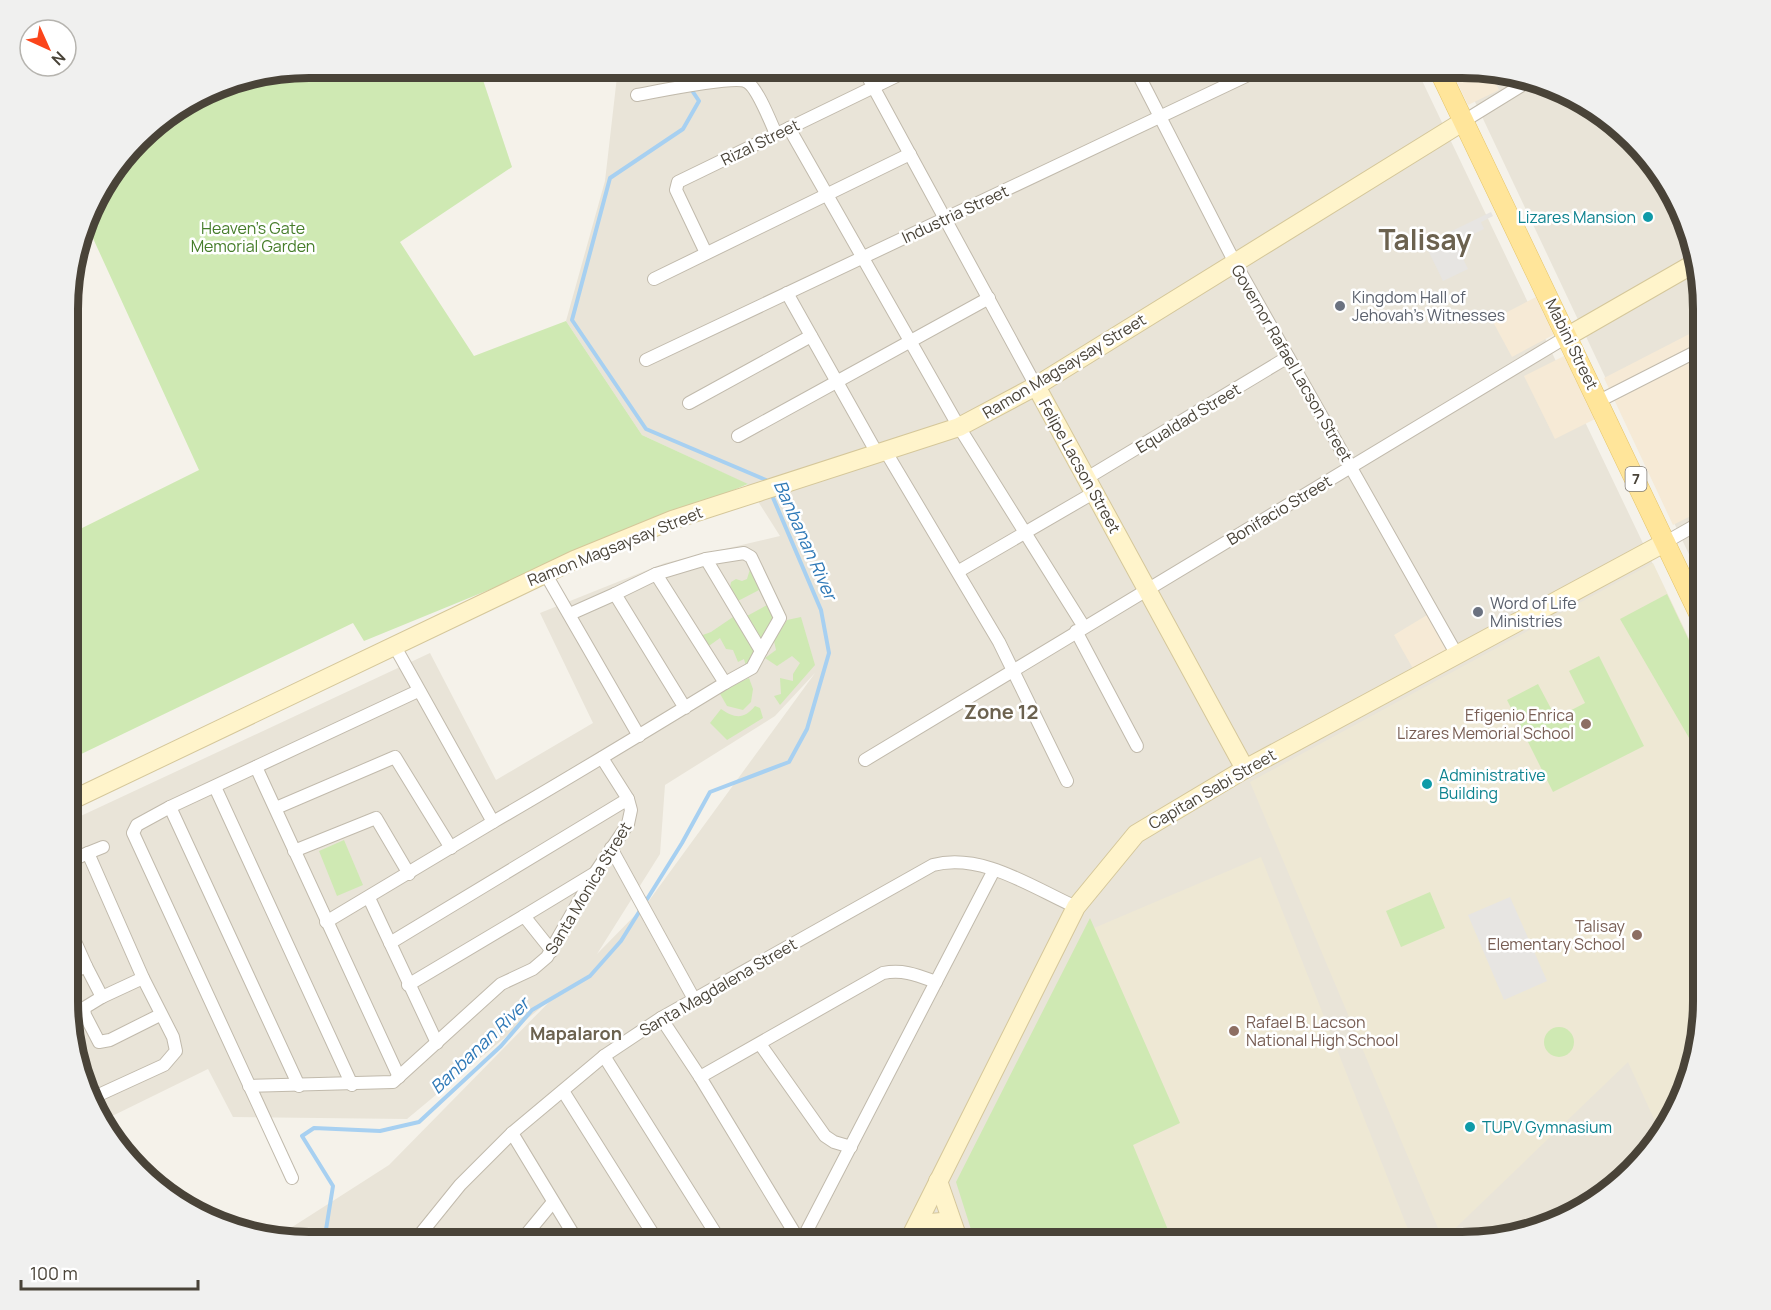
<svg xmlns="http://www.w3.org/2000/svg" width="1771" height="1310" viewBox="0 0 1771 1310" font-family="Manrope,sans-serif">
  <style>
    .residential { fill: #e9e4d8; fill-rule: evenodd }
    .commercial { fill: #f6ead6 }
    .education { fill: #eee8d4 }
    .green { fill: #cfe9b3 }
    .parking { fill: #e7e5e2 }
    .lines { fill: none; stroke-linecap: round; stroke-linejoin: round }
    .stream { stroke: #a7d0f1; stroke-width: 4 }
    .street-casing { stroke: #c1baac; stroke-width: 14 }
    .secondary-casing { stroke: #d5c79a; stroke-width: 20 }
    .primary-casing { stroke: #e5c468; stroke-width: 21 }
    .street { stroke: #fff; stroke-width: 12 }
    .secondary { stroke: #fff4cb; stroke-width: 18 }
    .primary { stroke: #ffe59a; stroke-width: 20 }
    .culture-dot { fill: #0f9aa8; stroke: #fff; stroke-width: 2 }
    .worship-dot { fill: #6b7280; stroke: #fff; stroke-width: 2 }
    .education-dot { fill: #8d6e63; stroke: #fff; stroke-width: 2 }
    .labels { text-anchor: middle; stroke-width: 5; stroke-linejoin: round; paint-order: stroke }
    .shield { fill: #fff; stroke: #807b74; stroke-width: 1.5 }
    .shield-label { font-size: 15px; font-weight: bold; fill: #494338 }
    .street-label { font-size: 16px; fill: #494338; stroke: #fff }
    .culture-label { font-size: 16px; fill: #0d838f; stroke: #fff; text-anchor: start }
    .park-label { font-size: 16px; fill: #467d2a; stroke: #fff }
    .worship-label { font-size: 16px; fill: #5b616d; stroke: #fff; text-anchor: start }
    .education-label { font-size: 16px; fill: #785e54; stroke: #fff; text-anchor: end }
    .water-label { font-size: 18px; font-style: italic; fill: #2f79b7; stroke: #fff }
    .neighbourhood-label { font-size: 18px; font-weight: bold; fill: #6c624f; stroke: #fff }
    .quarter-label { font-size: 20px; font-weight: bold; fill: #6c624f; stroke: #fff }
    .town-label { font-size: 28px; font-weight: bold; fill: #6c624f; stroke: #fff }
    .rim { fill: none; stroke: #494338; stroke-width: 8 }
  </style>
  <rect width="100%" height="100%" fill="#f5f2ea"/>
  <!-- residential -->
  <g class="residential">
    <path d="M618,68H1416L1661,581L1703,1017L1685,1093L1653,1148L1569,1217L1463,1242H293L275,1238L389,1165L556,995L407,1119L233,1117L208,1069L100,1122L70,1032V821L430,653L496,780L593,723L540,613L665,563L780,536L747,484L642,435L566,321L605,181ZM815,673L648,902L597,954L660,854L665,785L775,716Z"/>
    <path d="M1459,68H1478L1540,80L1609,118L1678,202L1703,293V584Z"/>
  </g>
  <!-- commercial -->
  <g class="commercial">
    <path d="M1465,68L1490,70L1499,90L1468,105L1453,74Z"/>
    <path d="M1536,297L1555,334L1512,357L1492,320Z"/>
    <path d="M1703,327V510L1673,525L1604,378Z"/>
    <path d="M1564,356L1595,419L1555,439L1524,376Z"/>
    <path d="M1427,615L1450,654L1416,674L1394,635Z"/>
  </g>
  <!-- education -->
  <g class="education">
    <path d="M1653,563L1703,668V1017L1685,1093L1660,1132L1628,1062L1443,1240L1250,782Z"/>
    <path d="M1261,857L1413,1242H1173L1132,1145L1179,1124L1094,928Z"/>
  </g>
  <!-- green -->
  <g class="green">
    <path d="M309,68H479L512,167L400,242L474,356L566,321L642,435L748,484L364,641L353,623L73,758L70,752V534L199,470L86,223L93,202L149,128L174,112L244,80Z"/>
    <path d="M751,566L778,618L765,639L758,642L735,604L740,602L747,616L767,605L759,590L736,602L730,588L731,582L736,579L742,581L747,579Z"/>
    <path d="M1667,594L1703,670V737L1692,743L1620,619Z"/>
    <path d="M733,617L739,619L759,651L752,664L746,666L744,659L738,662L733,650L726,649L720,638L706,648L700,636L711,632Z"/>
    <path d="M801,617L815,665L780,705L774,696L781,694L780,678L793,681V674L800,663L792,656L777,666L765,658L776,650L774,641L787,620Z"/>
    <path d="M1599,656L1644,746L1553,792L1507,700L1538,684L1556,718L1585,703L1569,671Z"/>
    <path d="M749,678L753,689L751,702L743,710L727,706L719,692Z"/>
    <path d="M755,706L760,708L763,718L727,740L710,723L721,709C734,718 744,720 755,706Z"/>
    <path d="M344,840L363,885L337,896L319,851Z"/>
    <path d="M1430,892L1445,928L1401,947L1386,911Z"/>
    <path d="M1090,918L1180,1123L1133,1145L1173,1242H975L956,1182Z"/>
    <circle cx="1559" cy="1042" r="15"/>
  </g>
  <!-- parking -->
  <g class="parking">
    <path d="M1491,212L1493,216L1481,222L1484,229L1463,239L1464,242L1457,246L1468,269L1443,281L1425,244Z"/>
    <path d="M1510,897L1547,981L1504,1000L1468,915Z"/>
  </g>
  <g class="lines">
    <!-- stream -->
    <g class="stream">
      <path d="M679,68L687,83"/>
      <path d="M691,89L699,101L683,129L610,178L572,320L646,429L766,480L767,483"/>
      <path d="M324,1242L333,1186L302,1136L314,1128L380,1131L419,1122L501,1046L532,1010L590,976L621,941L682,843L710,792L789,762L807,729L829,653L821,610L771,493"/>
    </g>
    <defs>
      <g id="street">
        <path d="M863,68L1036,386"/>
        <path d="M1135,68L1234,261L1457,655"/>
        <path d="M637,95C655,92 735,75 747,82C757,87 771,123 776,134"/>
        <path d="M1464,121L1532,79"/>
        <path d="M789,128L959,427L1084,627"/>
        <path d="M706,253L676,190L678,182L913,68"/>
        <path d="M654,279L910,154"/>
        <path d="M787,293L878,455"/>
        <path d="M646,360L1263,68"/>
        <path d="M1599,401L1703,348"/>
        <path d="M689,403L811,336"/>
        <path d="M738,436L989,298"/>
        <path d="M886,452L999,642L1067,781"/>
        <path d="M1087,478L1288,357"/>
        <path d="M1666,542L1703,521"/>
        <path d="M706,559L744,553L751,557L780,618L761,651"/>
        <path d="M959,571L1095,492"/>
        <path d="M545,573L639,736"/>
        <path d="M656,574L706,559L761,651L752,668L725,683"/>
        <path d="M570,614L615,594"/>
        <path d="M1076,631L1137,746"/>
        <path d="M394,645L493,822C571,777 648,730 725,683L656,574L615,594L685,708"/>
        <path d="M865,760L1568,336"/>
        <path d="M256,767L399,1077"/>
        <path d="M215,787L352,1085"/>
        <path d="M170,807L299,1086"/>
        <path d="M276,808L395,757L451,848"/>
        <path d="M611,848L694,999"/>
        <path d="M294,851L376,818L409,874"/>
        <path d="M88,853L103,847"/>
        <path d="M70,861L88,853L143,978L173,1037L176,1051L164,1065L92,1098"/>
        <path d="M369,898L437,1043"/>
        <path d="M524,916L595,873"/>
        <path d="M326,922L493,822"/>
        <path d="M70,930L86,966L70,974"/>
        <path d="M390,943L628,799L602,758"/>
        <path d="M86,966L102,997L143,978"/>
        <path d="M408,985L524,916L552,951"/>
        <path d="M102,997L84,1008L85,1015L99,1042L110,1040L160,1015"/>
        <path d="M661,1018L700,1077L800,1242"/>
        <path d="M760,1044L825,1136L834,1142L851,1147"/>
        <path d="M604,1056L721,1242"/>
        <path d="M700,1077L883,973C903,969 917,975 936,982"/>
        <path d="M249,1086L393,1082L501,984L533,969L547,957L595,873L628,824L631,810L628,799"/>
        <path d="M563,1091L658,1242"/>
        <path d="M512,1133L578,1242"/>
        <path d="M292,1178L133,833L137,825L170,807L418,691"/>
        <path d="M414,1242L460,1185L512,1133L604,1056L661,1018L933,865C982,852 1033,888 1076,907"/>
        <path d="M520,1242L553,1202"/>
        <path d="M801,1242L994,870"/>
      </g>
      <g id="secondary">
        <path d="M1568,336L1695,263"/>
        <path d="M1036,386L1245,769"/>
        <path d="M70,801L574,560L672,520L959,427L1036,386L1464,121"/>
        <path d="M938,1181L956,1233"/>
        <path d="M912,1237L930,1223L942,1222L952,1231L959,1242"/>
        <path d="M908,1242L1076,907L1136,834L1245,769L1666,542"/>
      </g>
      <path id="primary" d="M1438,68L1703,622"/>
    </defs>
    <!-- street casing -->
    <use href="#street" class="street-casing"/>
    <!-- secondary casing -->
    <use href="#secondary" class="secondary-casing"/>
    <!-- primary casing -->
    <use href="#primary" class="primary-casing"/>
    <!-- street -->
    <use href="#street" class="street"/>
    <!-- secondary -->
    <use href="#secondary" class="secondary"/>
    <!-- primary -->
    <use href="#primary" class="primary"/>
  </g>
  <!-- markers -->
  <g class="culture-dot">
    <circle cx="1648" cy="217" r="6"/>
    <circle cx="1427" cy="784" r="6"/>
    <circle cx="1470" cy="1127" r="6"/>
  </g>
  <g class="worship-dot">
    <circle cx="1340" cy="306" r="6"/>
    <circle cx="1478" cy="612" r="6"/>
  </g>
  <g class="education-dot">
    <circle cx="1586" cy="724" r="6"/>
    <circle cx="1637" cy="935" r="6"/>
    <circle cx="1234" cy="1031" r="6"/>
  </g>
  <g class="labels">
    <!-- shield labels -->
    <rect class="shield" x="1625.5" y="467" width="21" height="24" rx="4.5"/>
    <g class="shield-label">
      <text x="1636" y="484">7</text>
    </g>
    <!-- street labels -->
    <g class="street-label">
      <text transform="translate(760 142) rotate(-26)" y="6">Rizal Street</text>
      <text transform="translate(955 214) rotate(-25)" y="6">Industria Street</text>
      <text transform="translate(1572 344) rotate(64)" y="6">Mabini Street</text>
      <text transform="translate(1292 363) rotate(60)" y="6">Governor Rafael Lacson Street</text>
      <text transform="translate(1064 366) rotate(-31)" y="6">Ramon Magsaysay Street</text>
      <text transform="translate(1188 418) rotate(-31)" y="6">Equaldad Street</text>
      <text transform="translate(1080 466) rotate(61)" y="6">Felipe Lacson Street</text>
      <text transform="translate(1279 510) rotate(-31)" y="6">Bonifacio Street</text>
      <text transform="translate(615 546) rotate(-22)" y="6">Ramon Magsaysay Street</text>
      <text transform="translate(1212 789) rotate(-30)" y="6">Capitan Sabi Street</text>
      <text transform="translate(588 888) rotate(-59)" y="6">Santa Monica Street</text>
      <text transform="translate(718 987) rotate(-30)" y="6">Santa Magdalena Street</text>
    </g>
    <!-- culture labels -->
    <g class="culture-label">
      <text x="1636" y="223" text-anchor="end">Lizares Mansion</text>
      <text x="1439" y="781">Administrative<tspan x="1439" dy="18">Building</tspan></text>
      <text x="1482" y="1133">TUPV Gymnasium</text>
    </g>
    <!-- park labels -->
    <g class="park-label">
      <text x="253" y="234">Heaven's Gate<tspan x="253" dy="18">Memorial Garden</tspan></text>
    </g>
    <!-- worship labels -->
    <g class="worship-label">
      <text x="1352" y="303">Kingdom Hall of<tspan x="1352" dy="18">Jehovah's Witnesses</tspan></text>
      <text x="1490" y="609">Word of Life<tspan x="1490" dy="18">Ministries</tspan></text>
    </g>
    <!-- education labels -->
    <g class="education-label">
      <text x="1574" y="721">Efigenio Enrica<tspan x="1574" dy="18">Lizares Memorial School</tspan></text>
      <text x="1625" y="932">Talisay<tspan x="1625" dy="18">Elementary School</tspan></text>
      <text x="1246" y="1028" text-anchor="start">Rafael B. Lacson<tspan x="1246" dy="18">National High School</tspan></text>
    </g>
    <!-- water labels -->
    <g class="water-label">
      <text transform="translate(805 540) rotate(66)" y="6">Banbanan River</text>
      <text transform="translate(480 1046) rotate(-44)" y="6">Banbanan River</text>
    </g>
    <!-- neighbourhood labels -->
    <g class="neighbourhood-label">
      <text x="576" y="1040">Mapalaron</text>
    </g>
    <!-- quarter labels -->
    <g class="quarter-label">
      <text x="1001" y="719">Zone 12</text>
    </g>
    <!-- town labels -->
    <g class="town-label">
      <text x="1425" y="250">Talisay</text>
    </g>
  </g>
  <!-- crop -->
  <path d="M0 0H1771V1310H0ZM309 78H1462A231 231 0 0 1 1693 309V1001A231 231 0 0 1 1462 1232H309A231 231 0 0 1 78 1001V309A231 231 0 0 1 309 78Z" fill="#f0f0ef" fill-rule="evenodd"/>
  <path class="rim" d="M309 78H1462A231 231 0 0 1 1693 309V1001A231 231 0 0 1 1462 1232H309A231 231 0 0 1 78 1001V309A231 231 0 0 1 309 78Z"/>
  <!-- north arrow -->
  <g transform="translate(48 48) rotate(135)"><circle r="28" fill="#ffffff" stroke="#b6b4af" stroke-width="1.5"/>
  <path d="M0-4.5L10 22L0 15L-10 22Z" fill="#fb451b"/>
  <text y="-9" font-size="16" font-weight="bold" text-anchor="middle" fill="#494338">N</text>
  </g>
  <!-- scale -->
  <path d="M21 1280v9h177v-9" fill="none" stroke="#494338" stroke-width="3"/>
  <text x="30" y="1280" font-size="18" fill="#494338" stroke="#ffffff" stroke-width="4.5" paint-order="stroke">100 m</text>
</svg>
